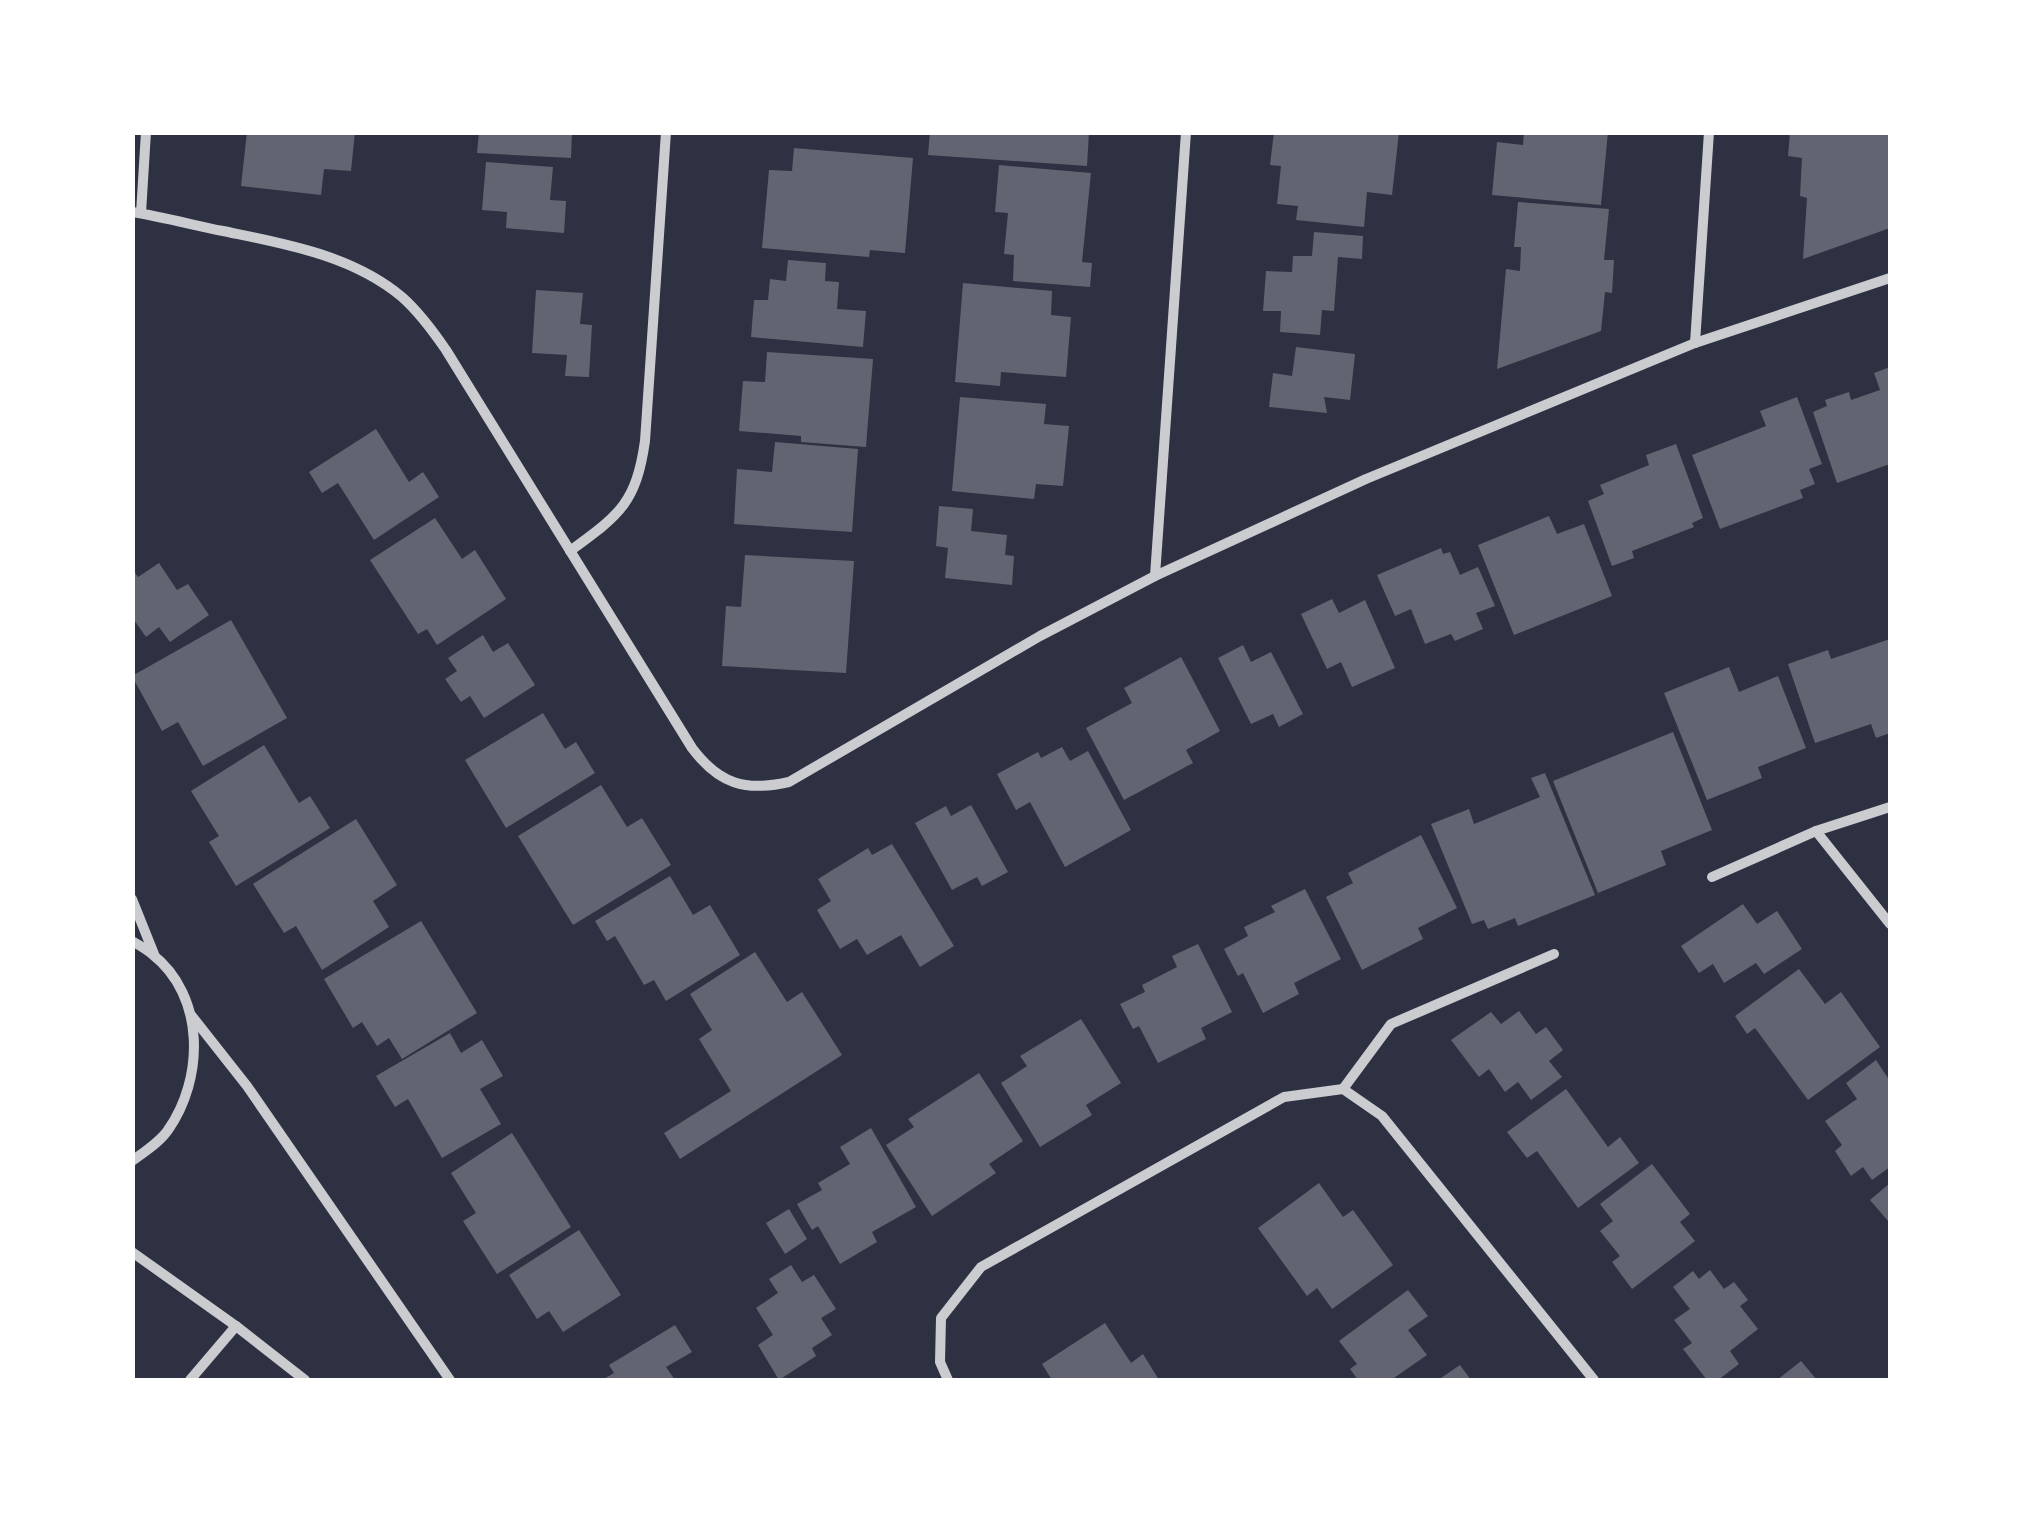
<svg xmlns="http://www.w3.org/2000/svg" width="2023" height="1513" viewBox="0 0 2023 1513" font-family="'Playfair Display',serif">
  <style>
    .building { fill: #626471 }
    .lines { fill: none; stroke-linecap: round; stroke-linejoin: round }
    .minor { stroke: #caccd0; stroke-width: 10 }
  </style>
  <rect width="100%" height="100%" fill="#2d3142"/>
  <!-- building -->
  <g class="building">
    <path d="M247,132H355L351,171L324,169L321,195L241,186Z"/>
    <path d="M479,132H572L571,158L477,153Z"/>
    <path d="M930,132H1089L1087,166L928,155Z"/>
    <path d="M1274,132H1399L1392,195L1367,192L1364,227L1296,220L1298,206L1277,204L1281,166L1270,165Z"/>
    <path d="M1524,132H1608L1601,205L1492,195L1497,142L1523,145Z"/>
    <path d="M1790,132H1890V228L1803,259L1807,198L1800,196L1802,158L1788,156Z"/>
    <path d="M794,148L913,158L905,253L870,250L869,257L762,248L769,170L792,171Z"/>
    <path d="M486,162L553,167L550,200L566,201L564,233L506,228L507,212L482,210Z"/>
    <path d="M999,165L1091,173L1082,262L1092,263L1090,287L1013,281L1014,255L1004,254L1008,213L995,212Z"/>
    <path d="M1518,202L1609,209L1604,260H1614L1612,293L1605,292L1601,331L1497,369L1506,269L1520,271L1521,247H1514Z"/>
    <path d="M1314,232L1363,236L1362,259L1338,257L1334,311L1322,310L1320,335L1280,332L1281,311H1263L1266,271L1292,272L1293,256H1312Z"/>
    <path d="M788,260L826,263L825,281L839,282L837,309L866,311L863,347L751,337L754,300H768L770,279L786,281Z"/>
    <path d="M963,283L1052,291L1051,315L1071,317L1066,377L1001,372L1000,386L955,382Z"/>
    <path d="M536,290L583,293L580,324L592,325L589,377L565,376L567,355L532,353Z"/>
    <path d="M1296,347L1355,354L1350,400L1324,397L1327,413L1269,407L1273,373L1292,376Z"/>
    <path d="M767,352L873,359L866,447L801,442V436L739,431L743,381L765,382Z"/>
    <path d="M1890,367V464L1837,483L1813,412L1827,406L1825,400L1849,392L1851,400L1880,390L1874,373Z"/>
    <path d="M960,397L1046,404L1044,424L1069,426L1063,486L1036,484L1034,499L952,491Z"/>
    <path d="M1797,397L1822,464L1809,469L1815,484L1800,490L1803,498L1720,529L1692,455L1766,426L1760,411Z"/>
    <path d="M376,429L409,482L423,472L439,497L374,540L338,483L322,493L309,472Z"/>
    <path d="M775,442L858,449L852,532L734,524L737,469L772,472Z"/>
    <path d="M1676,444L1703,518L1692,523L1694,527L1632,551L1634,558L1612,566L1588,501L1604,494L1600,485L1649,465L1646,455Z"/>
    <path d="M939,506L973,509L971,531L1007,535L1005,555L1014,556L1012,585L945,578L948,548L936,546Z"/>
    <path d="M1549,516L1557,534L1584,524L1612,596L1514,635L1478,545Z"/>
    <path d="M435,518L462,559L475,550L506,599L437,645L427,629L418,634L370,560Z"/>
    <path d="M1441,548L1443,554L1450,552L1460,575L1478,567L1495,606L1476,613L1483,629L1455,641L1451,634L1425,644L1411,609L1395,616L1377,575Z"/>
    <path d="M745,555L854,561L846,673L722,666L726,606L741,607Z"/>
    <path d="M159,563L177,590L188,584L209,615L170,642L159,627L146,637L132,617V569L138,577Z"/>
    <path d="M1332,599L1339,613L1365,600L1395,668L1352,687L1341,662L1327,669L1301,614Z"/>
    <path d="M231,620L287,718L203,766L178,722L162,731L132,676Z"/>
    <path d="M483,635L493,652L508,643L535,685L484,718L470,696L461,702L445,679L457,671L448,658Z"/>
    <path d="M1890,639V733L1876,738L1871,724L1815,743L1788,664L1828,650L1831,659Z"/>
    <path d="M1243,645L1251,662L1271,652L1303,714L1279,727L1273,714L1251,724L1218,658Z"/>
    <path d="M1181,657L1220,731L1186,750L1193,763L1124,800L1086,728L1132,703L1124,688Z"/>
    <path d="M1729,667L1739,692L1778,676L1806,748L1758,767L1762,778L1707,800L1664,693Z"/>
    <path d="M543,713L565,749L576,742L595,773L506,828L465,760Z"/>
    <path d="M1673,732L1712,830L1661,851L1666,865L1598,893L1553,781Z"/>
    <path d="M264,745L299,803L310,796L330,828L236,886L209,842L219,836L191,791Z"/>
    <path d="M1062,747L1070,761L1088,751L1131,830L1065,867L1030,802L1016,810L997,774L1038,752L1041,758Z"/>
    <path d="M1545,773L1595,895L1518,926L1515,918L1488,929L1484,920L1472,924L1431,824L1469,809L1474,824L1540,797L1531,778Z"/>
    <path d="M601,785L627,827L642,818L671,865L573,925L518,836Z"/>
    <path d="M971,805L1008,872L982,886L977,877L952,890L915,823L946,806L951,816Z"/>
    <path d="M356,819L397,885L373,901L389,927L322,970L296,926L284,933L253,884Z"/>
    <path d="M1421,835L1457,908L1418,928L1423,939L1362,970L1326,897L1353,883L1348,873Z"/>
    <path d="M892,844L954,946L920,967L901,935L867,955L857,939L840,949L817,910L831,901L818,879L868,848L872,855Z"/>
    <path d="M670,876L693,915L710,905L740,955L666,1001L654,980L644,985L615,936L607,941L595,921Z"/>
    <path d="M1305,889L1341,959L1294,983L1299,994L1263,1013L1243,973L1238,976L1224,949L1248,936L1244,927L1275,912L1271,906Z"/>
    <path d="M1743,904L1757,924L1777,911L1802,949L1764,974L1756,963L1724,983L1713,964L1699,973L1681,946Z"/>
    <path d="M421,921L477,1013L402,1059L389,1038L377,1046L362,1022L353,1028L324,979Z"/>
    <path d="M1198,944L1232,1012L1201,1028L1206,1039L1158,1063L1139,1026L1133,1029L1120,1004L1145,992L1142,985L1177,967L1172,956Z"/>
    <path d="M755,952L787,1002L802,992L842,1055L680,1159L664,1133L731,1091L699,1039L712,1030L690,994Z"/>
    <path d="M1799,969L1825,1004L1841,992L1880,1047L1808,1100L1755,1028L1747,1034L1735,1016Z"/>
    <path d="M1519,1011L1536,1034L1546,1027L1563,1050L1549,1061L1562,1077L1531,1100L1518,1082L1505,1092L1489,1069L1479,1077L1451,1040L1491,1012L1501,1024Z"/>
    <path d="M1081,1019L1121,1083L1086,1105L1092,1115L1040,1147L1001,1083L1027,1066L1020,1056Z"/>
    <path d="M450,1033L461,1053L482,1040L503,1076L480,1089L501,1124L442,1158L408,1099L395,1107L376,1076Z"/>
    <path d="M1876,1060L1890,1081V1167L1872,1180L1863,1167L1851,1176L1835,1151L1842,1145L1825,1121L1857,1099L1846,1083Z"/>
    <path d="M979,1073L1023,1141L989,1164L996,1173L932,1216L886,1145L914,1127L908,1119Z"/>
    <path d="M1566,1089L1608,1147L1620,1137L1639,1163L1578,1208L1537,1151L1527,1158L1507,1132Z"/>
    <path d="M871,1128L916,1207L872,1232L877,1242L840,1264L818,1226L812,1230L797,1204L822,1190L818,1183L850,1164L840,1147Z"/>
    <path d="M512,1133L571,1227L497,1274L463,1221L476,1213L451,1173Z"/>
    <path d="M1652,1164L1690,1214L1680,1222L1695,1241L1632,1289L1612,1262L1620,1256L1600,1231L1613,1221L1600,1204Z"/>
    <path d="M1319,1183L1343,1217L1353,1210L1393,1265L1332,1309L1317,1288L1307,1296L1258,1228Z"/>
    <path d="M1890,1183V1219L1888,1221L1870,1200Z"/>
    <path d="M789,1209L807,1239L785,1254L766,1223Z"/>
    <path d="M579,1230L621,1295L563,1332L549,1311L537,1319L509,1275Z"/>
    <path d="M791,1265L802,1282L814,1275L836,1309L821,1318L832,1335L812,1348L816,1356L779,1380L758,1345L773,1335L756,1308L778,1293L769,1279Z"/>
    <path d="M1710,1270L1724,1289L1734,1282L1748,1300L1740,1306L1758,1329L1730,1351L1739,1364L1718,1380H1707L1683,1349L1692,1343L1674,1320L1690,1309L1673,1287L1693,1271L1699,1279Z"/>
    <path d="M1408,1290L1428,1316L1408,1330L1427,1355L1391,1380H1358L1350,1369L1357,1364L1339,1341Z"/>
    <path d="M1105,1323L1131,1363L1143,1354L1159,1380H1052L1042,1364Z"/>
    <path d="M675,1325L692,1352L666,1367L675,1380H602L614,1373L609,1365Z"/>
    <path d="M1801,1361L1817,1380H1777Z"/>
    <path d="M1460,1365L1471,1380H1438Z"/>
  </g>
  <g class="lines">
    <!-- minor -->
    <g class="minor">
      <path d="M132,212C163,217 193,225 223,231C285,244 352,255 402,297C419,312 433,331 446,350L692,748C719,784 745,792 789,782L1040,636L1155,576L1366,479L1695,343L1890,278"/>
      <path d="M141,213L146,132"/>
      <path d="M1695,343L1709,132"/>
      <path d="M570,551C619,515 636,504 645,441L666,132"/>
      <path d="M1155,576L1186,132"/>
      <path d="M1816,831L1890,924"/>
      <path d="M1712,877L1816,831L1890,807"/>
      <path d="M132,899L154,954"/>
      <path d="M132,941C139,945 146,949 152,954C206,996 204,1079 168,1130C160,1142 144,1152 132,1161"/>
      <path d="M191,1015L247,1086L450,1380"/>
      <path d="M1343,1089L1391,1024L1554,954"/>
      <path d="M132,1252L236,1326L305,1380"/>
      <path d="M190,1380L236,1326"/>
      <path d="M948,1380L940,1362L941,1318L981,1267L1284,1097L1343,1089L1382,1116L1594,1380"/>
    </g>
  </g>
  <!-- border -->
  <rect width="2023" height="1513" fill="none" stroke="#ffffff" stroke-width="270"/>
</svg>
